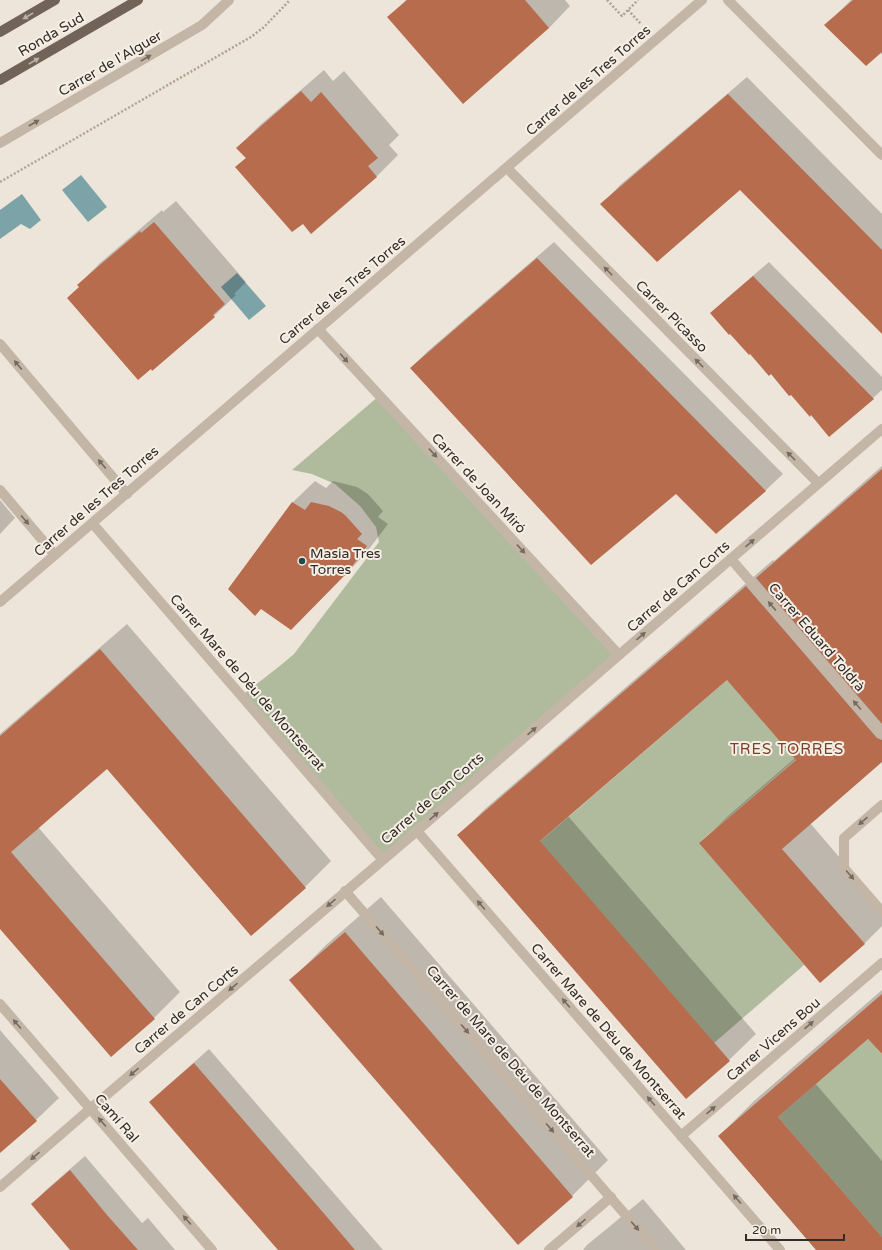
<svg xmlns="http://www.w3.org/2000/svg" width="882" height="1250" viewBox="0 0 882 1250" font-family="'Varela Round',sans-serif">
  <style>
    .green { fill: #afbb9c }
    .water { fill: #7ca4a8 }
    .shadow { fill: #0003 }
    .building { fill: #b86c4e }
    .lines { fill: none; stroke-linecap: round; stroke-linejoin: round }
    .path { stroke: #b0a092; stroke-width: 2.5; stroke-dasharray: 2 2; stroke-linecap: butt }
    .minor { stroke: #c4b6a7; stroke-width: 10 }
    .major { stroke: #726359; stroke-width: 10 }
    .oneway { fill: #bbb0a6 }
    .oneway2 { fill: #746a61 }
    .poi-dot { fill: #21494e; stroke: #f6efe5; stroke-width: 1.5 }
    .labels { text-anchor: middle; stroke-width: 4; stroke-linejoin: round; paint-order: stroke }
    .street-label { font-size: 14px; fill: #322b27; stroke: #f6efe5 }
    .poi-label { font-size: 14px; fill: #322b27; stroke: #f6efe5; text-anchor: start }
    .neighbourhood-label { font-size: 15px; letter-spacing: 1px; fill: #783f29; stroke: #f6efe5 }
  </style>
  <rect width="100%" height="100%" fill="#eee5da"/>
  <!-- green -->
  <g class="green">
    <path d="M379,396L619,655L382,859L241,696L281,665L294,654L379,542L376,527L360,506L335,484L312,474L292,470Z"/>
    <path d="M771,642L736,690L787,749L840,721L700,842L804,965L714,1043L529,851Z"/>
    <path d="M868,1039L882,1054V1237L778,1117Z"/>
  </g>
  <!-- water -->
  <g class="water">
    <path d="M81,175L107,207L88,222L62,190Z"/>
    <path d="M22,194L41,220L30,229L21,224L0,239V210Z"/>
    <path d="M237,273L266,306L249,320L221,287Z"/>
  </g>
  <!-- shadow -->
  <g class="shadow">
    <path d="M406,0H565L570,6L549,28L389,17Z"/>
    <path d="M851,0H882V54L826,25Z"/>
    <path d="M324,70L333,81L344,71L399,135L389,145L398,155L376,177L303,222L236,167L246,158L237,148L259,126Z"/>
    <path d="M747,77L882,214V333L740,189L602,204L620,185Z"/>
    <path d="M176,201L246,282L234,294L236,295L214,316L153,370L78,285L100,263L162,210L163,212Z"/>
    <path d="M554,242L783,474L765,491L411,368L428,351Z"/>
    <path d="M769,262L882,377V390L873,398L811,414L712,313L727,298Z"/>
    <path d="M882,466V761L810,823L882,907V926L864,944L701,843L728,816L795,758L727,679L568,816L756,1034L729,1060L459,835L486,808L773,560L774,561Z"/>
    <path d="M315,481L326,488L333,481L357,487L368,494L383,511L378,517L388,524L366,553L345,575L262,608L229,589L293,502Z"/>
    <path d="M0,500L15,518L0,534Z"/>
    <path d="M127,624L331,861L305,887L251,934L107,767L38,827L180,992L154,1018L111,1056L0,927V734Z"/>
    <path d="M381,897L608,1160L572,1196L518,1243L291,980L326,945Z"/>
    <path d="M882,990V1053L869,1037L815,1083L882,1161V1250H817L719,1136L754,1101Z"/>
    <path d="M0,1030L59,1098L36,1120L0,1151Z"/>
    <path d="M209,1049L383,1250H280L151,1102L166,1087Z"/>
    <path d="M85,1156L142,1223L148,1218L175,1250H72L32,1204L47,1189Z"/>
    <path d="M643,1199L686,1250H583L587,1245Z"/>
  </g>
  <!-- building -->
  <g class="building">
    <path d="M407,0H525L549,28L463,104L387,17Z"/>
    <path d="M853,0H882V52L866,66L824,25Z"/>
    <path d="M301,91L311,102L321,92L378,158L368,166L377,177L311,234L303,224L292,232L235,167L246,158L236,148Z"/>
    <path d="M728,94L882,250V334L740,190L657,262L600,204Z"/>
    <path d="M154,222L225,304L213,315L215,317L152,371L151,369L138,380L67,298L79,287L77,285L101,264L140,231L141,233Z"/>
    <path d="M537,258L766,491L716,534L676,494L591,565L410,368Z"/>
    <path d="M753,276L874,399L829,437L811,415L810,417L791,395L789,396L771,374L769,376L750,354L749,355L730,334L729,335L710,313Z"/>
    <path d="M882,469V724L756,578Z"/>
    <path d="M292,502L305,510L311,502L329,506L341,512L346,516L362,534L357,539L367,546L345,576H344L291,630L261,609L255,616L228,589Z"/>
    <path d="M746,586L877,738L882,740V762L782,849L865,944L820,983L699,843L796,760L727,680L540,841L730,1061L686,1099L457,835Z"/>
    <path d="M100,649L306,888L251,936L107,769L11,852L155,1019L111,1057L0,929V736Z"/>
    <path d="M345,932L573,1197L518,1245L289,980Z"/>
    <path d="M882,994V1054L868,1039L778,1117L882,1237V1250H816L718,1136Z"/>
    <path d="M194,1063L327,1217L355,1250H278L187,1146L149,1102Z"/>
    <path d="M0,1079L37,1121L0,1153Z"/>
    <path d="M70,1170L107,1215L138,1250H70L31,1204Z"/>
  </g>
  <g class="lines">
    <!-- path -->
    <g class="path">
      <path d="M607,0L622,16L638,0"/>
      <path d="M628,10L641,24"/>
      <path d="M0,182L251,37L264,27L290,0"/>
    </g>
    <!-- minor -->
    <g class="minor">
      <path d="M728,0L882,155"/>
      <path d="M0,143L202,25L229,0"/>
      <path d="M507,168L818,483"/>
      <path d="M318,329L619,655"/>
      <path d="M0,344L127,494"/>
      <path d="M0,490L55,555"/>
      <path d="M93,524L382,859"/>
      <path d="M731,559L882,734"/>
      <path d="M0,602L702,0"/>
      <path d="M882,805L844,838V868L882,912"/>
      <path d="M417,831L780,1250"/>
      <path d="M345,891L656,1250"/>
      <path d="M0,1004L212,1250"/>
      <path d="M681,1136L882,963"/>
      <path d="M0,1187L90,1109L417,831L619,655L882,429"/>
      <path d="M549,1250L611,1197"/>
    </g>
    <!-- major -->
    <g class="major">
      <path d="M0,32L55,0"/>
      <path d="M0,80L138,0"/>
    </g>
  </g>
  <!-- one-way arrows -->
  <defs><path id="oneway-solid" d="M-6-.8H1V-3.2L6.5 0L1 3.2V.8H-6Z"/></defs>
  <g class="oneway">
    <use href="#oneway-solid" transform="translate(28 16) rotate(150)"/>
    <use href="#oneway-solid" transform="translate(34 61) rotate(-30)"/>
  </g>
  <g class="oneway2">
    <use href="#oneway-solid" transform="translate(146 58) rotate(-30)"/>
    <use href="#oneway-solid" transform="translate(34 123) rotate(-30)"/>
    <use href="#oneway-solid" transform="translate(608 271) rotate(-135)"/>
    <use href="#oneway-solid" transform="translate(344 358) rotate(48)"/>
    <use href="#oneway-solid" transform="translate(699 363) rotate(-135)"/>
    <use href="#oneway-solid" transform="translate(18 365) rotate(-130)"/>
    <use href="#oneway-solid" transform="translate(433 453) rotate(47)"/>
    <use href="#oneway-solid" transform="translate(791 456) rotate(-135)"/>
    <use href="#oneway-solid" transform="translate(102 464) rotate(-130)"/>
    <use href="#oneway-solid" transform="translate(25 520) rotate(49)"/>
    <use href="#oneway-solid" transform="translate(750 543) rotate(-41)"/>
    <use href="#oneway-solid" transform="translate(521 549) rotate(47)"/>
    <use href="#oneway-solid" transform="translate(772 606) rotate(-131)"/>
    <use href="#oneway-solid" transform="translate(641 636) rotate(-40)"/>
    <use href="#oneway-solid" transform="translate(857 705) rotate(-131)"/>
    <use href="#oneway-solid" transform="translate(532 731) rotate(-41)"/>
    <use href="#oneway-solid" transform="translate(434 816) rotate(-41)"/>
    <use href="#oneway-solid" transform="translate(863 821) rotate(139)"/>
    <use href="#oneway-solid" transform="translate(850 875) rotate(49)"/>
    <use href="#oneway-solid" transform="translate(331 903) rotate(139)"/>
    <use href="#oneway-solid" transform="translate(481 905) rotate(-131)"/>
    <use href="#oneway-solid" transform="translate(380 931) rotate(49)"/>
    <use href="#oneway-solid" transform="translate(233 987) rotate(139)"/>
    <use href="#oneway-solid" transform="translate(566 1003) rotate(-131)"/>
    <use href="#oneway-solid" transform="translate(17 1024) rotate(-131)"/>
    <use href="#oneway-solid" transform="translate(809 1025) rotate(-41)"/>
    <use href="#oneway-solid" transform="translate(465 1029) rotate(49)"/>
    <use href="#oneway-solid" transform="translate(134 1072) rotate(140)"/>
    <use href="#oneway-solid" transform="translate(651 1101) rotate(-131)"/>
    <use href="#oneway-solid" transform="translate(711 1110) rotate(-41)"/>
    <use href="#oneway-solid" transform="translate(102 1122) rotate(-131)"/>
    <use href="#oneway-solid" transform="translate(550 1128) rotate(49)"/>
    <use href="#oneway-solid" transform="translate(35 1156) rotate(139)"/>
    <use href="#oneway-solid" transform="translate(737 1199) rotate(-131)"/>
    <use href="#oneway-solid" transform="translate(187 1220) rotate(-131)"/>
    <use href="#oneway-solid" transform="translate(581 1223) rotate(139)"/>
    <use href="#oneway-solid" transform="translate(635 1226) rotate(49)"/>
  </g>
  <!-- markers -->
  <circle class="poi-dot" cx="302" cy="561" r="4"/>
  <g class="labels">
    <!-- street labels -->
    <g class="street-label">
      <text transform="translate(51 34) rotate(-30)" y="5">Ronda Sud</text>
      <text transform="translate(110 63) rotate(-30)" y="5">Carrer de l'Alguer</text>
      <text transform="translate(588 80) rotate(-41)" y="5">Carrer de les Tres Torres</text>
      <text transform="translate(342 290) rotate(-40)" y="5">Carrer de les Tres Torres</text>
      <text transform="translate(672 316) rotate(45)" y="5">Carrer Picasso</text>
      <text transform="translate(479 483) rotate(47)" y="5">Carrer de Joan Miró</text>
      <text transform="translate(96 501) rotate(-41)" y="5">Carrer de les Tres Torres</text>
      <text transform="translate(678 586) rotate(-41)" y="5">Carrer de Can Corts</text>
      <text transform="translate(817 637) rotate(49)" y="5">Carrer Eduard Toldrà</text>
      <text transform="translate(248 682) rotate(49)" y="5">Carrer Mare de Déu de Montserrat</text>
      <text transform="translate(432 798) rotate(-41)" y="5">Carrer de Can Corts</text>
      <text transform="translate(186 1009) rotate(-40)" y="5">Carrer de Can Corts</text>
      <text transform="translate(609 1031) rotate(49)" y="5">Carrer Mare de Déu de Montserrat</text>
      <text transform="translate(773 1039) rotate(-41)" y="5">Carrer Vicens Bou</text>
      <text transform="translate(511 1061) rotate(49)" y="5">Carrer de Mare de Déu de Montserrat</text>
      <text transform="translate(117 1118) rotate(49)" y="5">Camí Ral</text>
    </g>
    <!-- poi labels -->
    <g class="poi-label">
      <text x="310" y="558">Masia Tres<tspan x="310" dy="16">Torres</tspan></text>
    </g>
    <!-- neighbourhood labels -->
    <g class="neighbourhood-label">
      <text x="787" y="754">TRES TORRES</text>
    </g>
  </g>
  <!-- scale -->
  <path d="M746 1234v6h98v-6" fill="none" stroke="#322b27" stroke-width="2"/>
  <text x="752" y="1234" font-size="12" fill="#322b27" stroke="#f6efe5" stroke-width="3" paint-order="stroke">20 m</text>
</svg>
